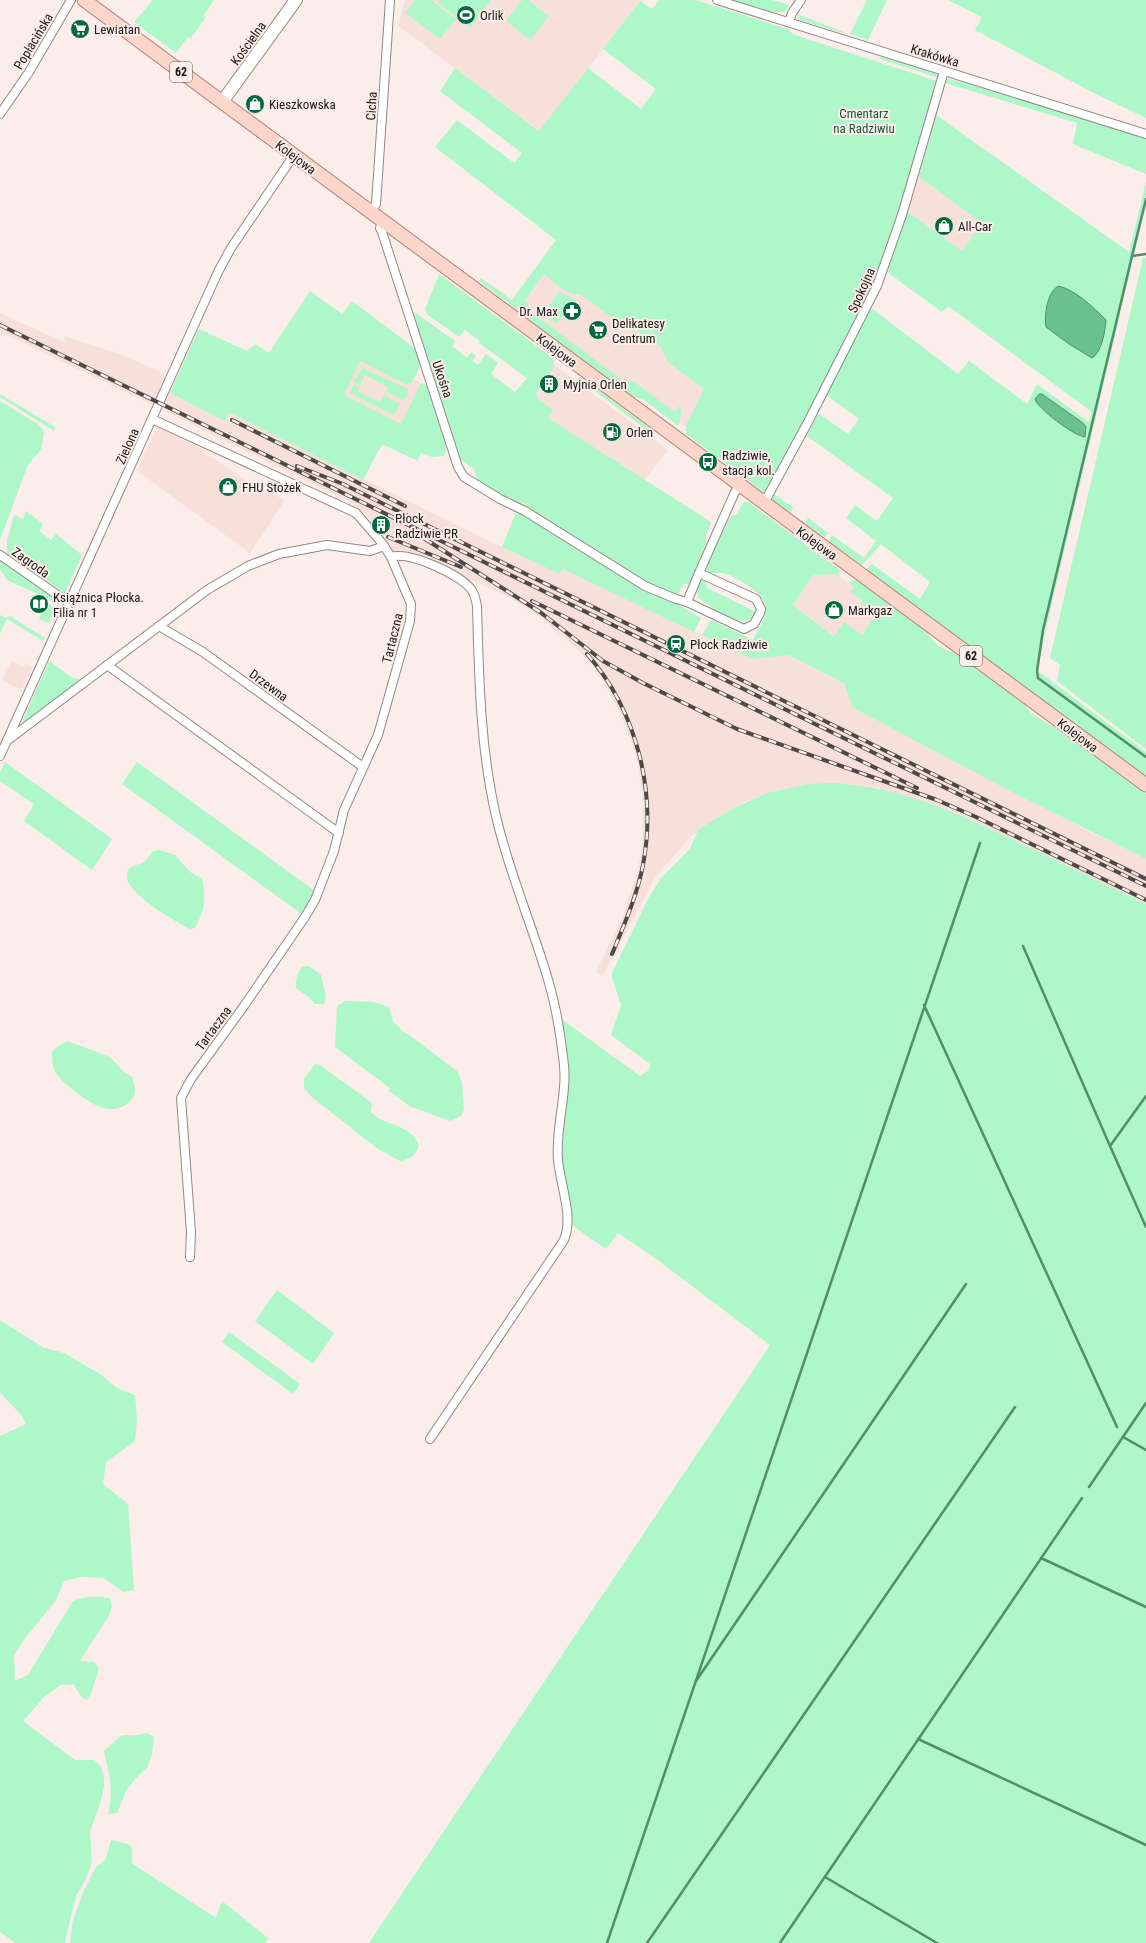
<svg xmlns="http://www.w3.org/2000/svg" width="1146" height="1943" viewBox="0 0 1146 1943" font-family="'Roboto Condensed',sans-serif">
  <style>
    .built { fill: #f7e0da }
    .green { fill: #adf7c9; fill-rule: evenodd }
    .water { fill: #69c18e; stroke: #528e6a }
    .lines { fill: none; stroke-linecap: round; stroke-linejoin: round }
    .stream { stroke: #528e6a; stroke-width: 2.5 }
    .minor-casing { stroke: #948783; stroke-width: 10 }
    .secondary-casing { stroke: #948783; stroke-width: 14 }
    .primary-casing { stroke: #ae8276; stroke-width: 15 }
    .minor { stroke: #fff; stroke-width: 8 }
    .secondary { stroke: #fff; stroke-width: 12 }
    .primary { stroke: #fdd6cb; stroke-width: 13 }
    .rail-casing { stroke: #4f4946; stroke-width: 4 }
    .rail { stroke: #fbede9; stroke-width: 2.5; stroke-dasharray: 8; stroke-linecap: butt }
    .labels { text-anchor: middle; stroke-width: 4; stroke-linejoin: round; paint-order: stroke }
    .shield { fill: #fbede9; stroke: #5f5855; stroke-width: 1 }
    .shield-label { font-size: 12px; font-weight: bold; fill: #1c1816 }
    .poi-label { font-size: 13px; fill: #1c1816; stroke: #fbede9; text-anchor: start }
    .street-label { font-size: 13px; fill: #1c1816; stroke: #fbede9 }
    .park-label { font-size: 13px; fill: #165837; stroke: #fbede9 }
  </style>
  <rect width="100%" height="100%" fill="#fbede9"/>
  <!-- built -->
  <g class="built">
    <path d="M405,0H639L640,1L540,131L398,26Z"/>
    <path d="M919,177L982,223L962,251L908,212Z"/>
    <path d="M545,255L713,378L687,428L512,300Z"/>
    <path d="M0,313L64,342L65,336L123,355L165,374L159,388L224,421L229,413L502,547L560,574L563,569L752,659L788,655L844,683L852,707L1088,831L1146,859V904L1009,838L878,788L859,785L808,784L767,793L749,800L734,808L691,836L656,876L606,970L602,975L596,972L622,918L638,869L642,847L643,801L637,758L623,719L605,684L592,665L580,652L543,619L502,593L414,556L392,551L384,537L365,513L351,503L153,405L0,332Z"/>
    <path d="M353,349L421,383L399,431L330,398Z"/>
    <path d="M552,363L668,450L644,480L518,399Z"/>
    <path d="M157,427L204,450V452L247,481L285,500L250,553L137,471Z"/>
    <path d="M836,574L854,587L851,592L863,601L862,604L876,614L862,635L835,637L793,605L813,575Z"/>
    <path d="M12,661L23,667L26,663L32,667L22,690L2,680Z"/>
  </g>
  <!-- green -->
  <g class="green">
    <path d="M153,0H214L203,16L206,17L191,38L188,37L176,53L134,22Z"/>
    <path d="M415,0H431L456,19L440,39L405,13Z"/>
    <path d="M440,0H491L470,28L438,3Z"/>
    <path d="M522,0H528L549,16L530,40L506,21Z"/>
    <path d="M659,0H695L788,29L793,34L807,39L937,81L896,222L874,286L770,491L765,493L686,434V425L704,389L668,362L661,347L636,330L634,333L580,294C568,297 553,281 544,274L525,300L530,304L521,313L479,281L481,278L512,300L556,240L435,147L457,120L514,163L522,153L440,91L455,68L539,131L588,68L641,109L656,89L603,49L640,1L652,9Z"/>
    <path d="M733,0H772L789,5L785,12H771Z"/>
    <path d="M867,0H887L868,40L850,34Z"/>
    <path d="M948,0H1146V118L1092,92L975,30L982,17Z"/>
    <path d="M797,14L844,32V33L800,20Z"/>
    <path d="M881,55L935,72L939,78L880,59Z"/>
    <path d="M948,79L957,81L958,79L1146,139V174L1073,144L1077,123L945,83Z"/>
    <path d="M936,115L1129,252L1146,182V204L1044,637L1038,671L1146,752V776L866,569L872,564L920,599L930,582L881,544L862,565L828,541L832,535L864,558L876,541L846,518L855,505L877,521L893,498L807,436L818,413L848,434L859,419L825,394L871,308L958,374L969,361L1027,404L1037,384L1089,422L1092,412L948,306L942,312L887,272L908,212L962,251L982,223L919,177ZM1042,394L1083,423L1086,427V433L1081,437L1040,408Z"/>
    <path d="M1143,258H1146V749L1057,681L1060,665L1050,658Z"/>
    <path d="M439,274L554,359V367L536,394L538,399L553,410L548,418L711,522L706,536V545L689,584H683L677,597L649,585L537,516L532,510L523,503L511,501L487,487L477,480L474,469L460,459L409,311L416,313L455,341L452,346L467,358L472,352L476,356L472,361L478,365L486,354L498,363L491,374L515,392L527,378L479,343L480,341L465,330L459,337L428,315L425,309Z"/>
    <path d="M310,291L342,314L352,301L417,350C422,368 419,369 411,383L405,384L360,361L344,395L401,424L421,383L430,387L448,443L444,456L432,457L421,453L418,461L382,444L363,480L230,413L224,421L170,393L199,329L247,351L255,344L269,353Z"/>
    <path d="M559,292L575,299L557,324L543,314Z"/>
    <path d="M535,315L626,383L633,381L675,412L679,406L681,410L679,424L677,425L644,400L634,397L531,321L530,319Z"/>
    <path d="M362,368L408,389L407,397L402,400L386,391L388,387L365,375L360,385L354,382Z"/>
    <path d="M583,379L651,429L655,436L580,380Z"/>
    <path d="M354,384L359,387L357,391L380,402L384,395L400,404L394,415L350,393Z"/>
    <path d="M0,394L55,427L54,431L0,397Z"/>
    <path d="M0,401L39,425L44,432C43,437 42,449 40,451C35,457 31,460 27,467L0,540Z"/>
    <path d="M774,494L793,507L791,513L771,499Z"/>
    <path d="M744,502H748L840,570L839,577L836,574L813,575L793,605L834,637L844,622L862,635L876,614L861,604L863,601L850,592L854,587L849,583L853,580L859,581L920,626L938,646L954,653L1024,704L1032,714L1057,729L1146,794V859L1012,792L852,707L844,683L788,655L752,659L702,635L711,620L753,640C757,631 766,619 766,609C767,594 738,578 726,574C721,572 715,573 710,573L707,570L708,562L731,516L736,515Z"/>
    <path d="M26,511L43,524L39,531L51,540L56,534L82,555L65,593L7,555V541L14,515L23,519Z"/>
    <path d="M519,511L701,618L694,632L563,569L560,574L502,547L516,512Z"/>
    <path d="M808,518L828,533L825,538L805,523Z"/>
    <path d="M0,560L57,600L59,604L7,580L0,569Z"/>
    <path d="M703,580L706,581L707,588L756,612C753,617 750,621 744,621C737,622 700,603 698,596C696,590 698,585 701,581Z"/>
    <path d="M43,602L52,606L54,611L49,623L39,619L41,614L38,612Z"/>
    <path d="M0,615L6,618L10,616L45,638L43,641L7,619L0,633Z"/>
    <path d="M49,661L73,678L82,680L24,723L23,720Z"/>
    <path d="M5,762L112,839L92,870L24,821L34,804L0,781V773Z"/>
    <path d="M137,762L315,891L303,915L122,784Z"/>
    <path d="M833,783C905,787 964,816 1028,847C1067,866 1107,885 1146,904V1943H369L770,1345L651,1255L618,1233L606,1249L573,1226L562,1161L569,1070L560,1018L640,1076L649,1070L650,1064L611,1035L621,1005L611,975L649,897L661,878L690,849L698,830L734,808L767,793L808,784Z"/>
    <path d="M159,850L175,855L190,872L202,879C206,900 205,909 195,928L190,929C177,922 114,888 129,869C133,864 141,865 145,861C148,858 151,854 153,851Z"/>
    <path d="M309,966L321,975L326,996L324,1004H315C308,994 304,995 296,988C295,979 297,975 302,967Z"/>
    <path d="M346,1001L373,1002L389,1007L393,1021L402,1031L412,1037L458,1072L462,1083L464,1109L462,1115L451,1121L411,1107L389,1091L390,1088L335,1047L337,1006Z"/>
    <path d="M67,1041L110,1057L124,1072L132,1077C133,1081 135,1085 135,1089C136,1105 115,1112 103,1108C91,1105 62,1083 56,1073C52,1067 52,1059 52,1052L58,1046Z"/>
    <path d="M315,1064L320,1065L372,1103L371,1112C381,1124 400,1123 412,1135C415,1137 417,1142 419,1145C416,1156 410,1159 400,1161L378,1149L313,1098L304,1088V1079Z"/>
    <path d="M277,1290L334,1333L313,1364L255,1321Z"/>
    <path d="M0,1320L44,1348L64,1353L100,1374L117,1388L135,1395L137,1420L135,1441L106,1462L103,1484L128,1504L134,1590L123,1592L104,1578L80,1577L64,1581L56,1600L26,1637L14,1655L15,1681L28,1675L73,1601C85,1596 96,1596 110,1598L112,1606L108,1617L80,1661L94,1662L99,1668L91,1694L87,1700L81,1697L74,1684L61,1685L45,1696L23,1721L75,1760H94L101,1767L104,1776V1787L101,1800L90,1832L92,1861L86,1879L77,1894L73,1907L65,1943H16L0,1932V1436L26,1424L22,1416L0,1392Z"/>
    <path d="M229,1332L300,1384L293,1394L222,1342Z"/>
    <path d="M146,1733L154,1737L152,1754L148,1766L135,1779L126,1791L117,1813L108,1814C114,1791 109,1773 104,1751L122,1735H139Z"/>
    <path d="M112,1840L130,1845L132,1849V1862L133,1864L216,1918L222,1901L268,1938L266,1943H70L73,1920L82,1895L96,1867L106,1859L110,1843Z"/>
  </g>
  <!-- water -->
  <g class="water">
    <path d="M1058,286C1076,290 1093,307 1106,320C1105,331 1102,352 1092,358L1069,344L1046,327C1044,315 1047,293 1058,286Z"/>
    <path d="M1039,394H1042L1083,423L1086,427L1085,437C1074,436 1037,408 1035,399Z"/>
  </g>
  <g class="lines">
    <!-- stream -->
    <g class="stream">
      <path d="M1146,199L1132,256L1146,254"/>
      <path d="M1132,256L1043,630L1037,671L1038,678L1146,757"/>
      <path d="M1023,946L1110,1146"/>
      <path d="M924,1005L1117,1427"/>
      <path d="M1146,1096L1110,1146L1146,1227"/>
      <path d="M1123,1437L1146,1450"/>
      <path d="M1089,1487L1146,1403"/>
      <path d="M1041,1558L1146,1607"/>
      <path d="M696,1681L966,1284"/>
      <path d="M918,1739L1146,1845"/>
      <path d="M825,1877L937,1943"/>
      <path d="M607,1943L980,843"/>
      <path d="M647,1943L1015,1407"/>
      <path d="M780,1943L1082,1498"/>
    </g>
    <defs>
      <g id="minor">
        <path d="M717,0L1146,134"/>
        <path d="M789,22L792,13L801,0"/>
        <path d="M0,114L29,72L71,0"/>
        <path d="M370,212L376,204L390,0"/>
        <path d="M382,221L380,228L382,232L458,467L464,477L500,499L525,511L645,586L676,599L687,602L744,629L754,624L760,613L761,609L756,599L699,573L735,492L740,485"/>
        <path d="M152,419L356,513L382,543L391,557L411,604L410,621L378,735L344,810L334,851L315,900L305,917L244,1006L191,1079L181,1098L191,1232L190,1257"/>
        <path d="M764,503L808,422L877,286L902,215L944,71"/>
        <path d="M0,555L69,603"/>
        <path d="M391,557C409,551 459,574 471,589C475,594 476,600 477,606C479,677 480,747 496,816C509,873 533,927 549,983C556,1007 560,1032 563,1057C569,1091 555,1126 558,1160C560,1184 574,1217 564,1240L430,1439"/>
        <path d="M687,602L699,573"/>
        <path d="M159,626L203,652L363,767"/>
        <path d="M107,665L339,833"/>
        <path d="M8,740L207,590L248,566L279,554L327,545L370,551L384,546"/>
        <path d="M0,756L218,272L231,248L294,155"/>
      </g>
      <path id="secondary" d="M222,102L296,0"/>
      <path id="primary" d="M84,0L1146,785"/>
    </defs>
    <!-- minor casing -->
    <use href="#minor" class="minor-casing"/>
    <!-- secondary casing -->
    <use href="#secondary" class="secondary-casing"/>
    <!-- primary casing -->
    <use href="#primary" class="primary-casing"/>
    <!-- minor -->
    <use href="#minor" class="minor"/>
    <!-- secondary -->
    <use href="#secondary" class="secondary"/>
    <!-- primary -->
    <use href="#primary" class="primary"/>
    <defs>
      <g id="rail">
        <path d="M0,325L1146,886"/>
        <path d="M232,420L405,506"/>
        <path d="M297,466L343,484L1146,879"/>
        <path d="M388,537L461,567"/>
        <path d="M425,539L540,612L603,661L643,683L737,729L937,800L976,817L1146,900"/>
        <path d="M532,601L917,788"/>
        <path d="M587,654C637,711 657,792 643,865C637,896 624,925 612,954"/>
      </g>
    </defs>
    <!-- rail casing -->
    <use href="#rail" class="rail-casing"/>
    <!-- rail -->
    <use href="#rail" class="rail"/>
  </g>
  <!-- icons -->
  <defs>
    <symbol id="stadium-disc" viewBox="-11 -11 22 22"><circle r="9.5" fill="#04693e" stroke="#fbede9"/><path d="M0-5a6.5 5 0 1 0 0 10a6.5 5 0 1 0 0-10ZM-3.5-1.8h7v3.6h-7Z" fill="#fff"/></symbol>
    <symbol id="supermarket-disc" viewBox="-11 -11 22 22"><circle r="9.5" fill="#04693e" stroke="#fbede9"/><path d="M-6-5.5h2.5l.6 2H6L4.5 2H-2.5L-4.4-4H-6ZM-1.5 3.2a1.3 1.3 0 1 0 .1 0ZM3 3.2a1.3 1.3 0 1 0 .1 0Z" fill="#fff"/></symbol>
    <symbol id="shop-disc" viewBox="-11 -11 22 22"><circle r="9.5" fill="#04693e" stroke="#fbede9"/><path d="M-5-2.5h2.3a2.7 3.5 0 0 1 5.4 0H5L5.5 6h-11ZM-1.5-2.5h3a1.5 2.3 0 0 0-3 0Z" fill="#fff"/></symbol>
    <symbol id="pharmacy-disc" viewBox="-11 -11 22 22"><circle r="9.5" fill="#04693e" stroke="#fbede9"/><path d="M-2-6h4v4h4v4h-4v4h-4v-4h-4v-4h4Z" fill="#fff"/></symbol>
    <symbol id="building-disc" viewBox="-11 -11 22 22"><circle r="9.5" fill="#04693e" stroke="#fbede9"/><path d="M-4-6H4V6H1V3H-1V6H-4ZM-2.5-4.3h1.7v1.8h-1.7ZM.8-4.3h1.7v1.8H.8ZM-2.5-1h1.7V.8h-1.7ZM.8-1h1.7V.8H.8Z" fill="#fff"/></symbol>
    <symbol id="fuel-disc" viewBox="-11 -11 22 22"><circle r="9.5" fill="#04693e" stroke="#fbede9"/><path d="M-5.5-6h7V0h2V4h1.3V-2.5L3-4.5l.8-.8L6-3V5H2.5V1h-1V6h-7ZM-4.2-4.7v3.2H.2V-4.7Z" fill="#fff"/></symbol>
    <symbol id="bus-disc" viewBox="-11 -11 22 22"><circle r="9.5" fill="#04693e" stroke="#fbede9"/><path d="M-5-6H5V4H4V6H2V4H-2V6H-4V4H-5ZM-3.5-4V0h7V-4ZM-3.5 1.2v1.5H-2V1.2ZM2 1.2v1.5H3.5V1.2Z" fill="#fff"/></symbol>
    <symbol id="library-disc" viewBox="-11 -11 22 22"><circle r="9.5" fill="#04693e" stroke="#fbede9"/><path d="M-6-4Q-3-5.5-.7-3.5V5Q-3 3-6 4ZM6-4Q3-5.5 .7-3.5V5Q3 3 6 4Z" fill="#fff"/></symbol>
    <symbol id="station-disc" viewBox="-11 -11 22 22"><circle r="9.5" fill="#04693e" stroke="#fbede9"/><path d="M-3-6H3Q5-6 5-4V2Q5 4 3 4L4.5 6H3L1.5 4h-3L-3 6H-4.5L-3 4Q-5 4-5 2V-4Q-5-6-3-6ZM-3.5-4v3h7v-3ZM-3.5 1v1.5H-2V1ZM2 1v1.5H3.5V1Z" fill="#fff"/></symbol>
  </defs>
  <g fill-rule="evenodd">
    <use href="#stadium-disc" x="455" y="4" width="22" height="22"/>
    <use href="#supermarket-disc" x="69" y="18" width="22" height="22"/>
    <use href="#shop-disc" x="244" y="93" width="22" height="22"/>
    <use href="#shop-disc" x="933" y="215" width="22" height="22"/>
    <use href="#pharmacy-disc" x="561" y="300" width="22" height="22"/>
    <use href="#supermarket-disc" x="587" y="319" width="22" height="22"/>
    <use href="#building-disc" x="538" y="373" width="22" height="22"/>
    <use href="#fuel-disc" x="601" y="421" width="22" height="22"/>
    <use href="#bus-disc" x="697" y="451" width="22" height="22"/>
    <use href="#shop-disc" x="217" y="476" width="22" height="22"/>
    <use href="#building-disc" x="370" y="514" width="22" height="22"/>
    <use href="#library-disc" x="28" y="593" width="22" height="22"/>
    <use href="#shop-disc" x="823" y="599" width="22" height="22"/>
    <use href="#station-disc" x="665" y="633" width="22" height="22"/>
  </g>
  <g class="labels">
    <!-- shield labels -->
    <g class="shield">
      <rect x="170" y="62" width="22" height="20" rx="3"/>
      <rect x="960" y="646" width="22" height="20" rx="3"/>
    </g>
    <g class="shield-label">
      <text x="181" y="76">62</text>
      <text x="971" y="660">62</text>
    </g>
    <!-- poi labels -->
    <g class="poi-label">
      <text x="480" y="20">Orlik</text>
      <text x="94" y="34">Lewiatan</text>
      <text x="269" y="109">Kieszkowska</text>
      <text x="958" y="231">All-Car</text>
      <text x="558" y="316" text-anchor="end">Dr. Max</text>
      <text x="612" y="328">Delikatesy<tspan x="612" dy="15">Centrum</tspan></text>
      <text x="563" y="389">Myjnia Orlen</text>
      <text x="626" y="437">Orlen</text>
      <text x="722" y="460">Radziwie,<tspan x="722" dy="15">stacja kol.</tspan></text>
      <text x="242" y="492">FHU Stożek</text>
      <text x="395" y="523">Płock<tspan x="395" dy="15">Radziwie PR</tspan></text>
      <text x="53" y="602">Książnica Płocka.<tspan x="53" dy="15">Filia nr 1</tspan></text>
      <text x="848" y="615">Markgaz</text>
      <text x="690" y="649">Płock Radziwie</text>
    </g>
    <!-- street labels -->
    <g class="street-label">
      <text transform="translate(33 41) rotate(-59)" y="5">Popłacińska</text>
      <text transform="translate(248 43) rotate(-54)" y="5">Kościelna</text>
      <text transform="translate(935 55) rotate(17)" y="5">Krakówka</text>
      <text transform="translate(371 106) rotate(-86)" y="5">Cicha</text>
      <text transform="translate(296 157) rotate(37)" y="5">Kolejowa</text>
      <text transform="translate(861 290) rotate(-66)" y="5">Spokojna</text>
      <text transform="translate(557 350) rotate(37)" y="5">Kolejowa</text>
      <text transform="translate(443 379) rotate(71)" y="5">Ukośna</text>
      <text transform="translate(127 446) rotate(-66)" y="5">Zielona</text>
      <text transform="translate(817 543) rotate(36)" y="5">Kolejowa</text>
      <text transform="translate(31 562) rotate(35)" y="5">Zagroda</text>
      <text transform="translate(392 638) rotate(-76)" y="5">Tartaczna</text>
      <text transform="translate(269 685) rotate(36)" y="5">Drzewna</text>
      <text transform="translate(1078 735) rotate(37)" y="5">Kolejowa</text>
      <text transform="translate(213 1028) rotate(-54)" y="5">Tartaczna</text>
    </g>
    <!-- park labels -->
    <g class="park-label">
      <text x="864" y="118">Cmentarz<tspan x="864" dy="15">na Radziwiu</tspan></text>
    </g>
  </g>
</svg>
